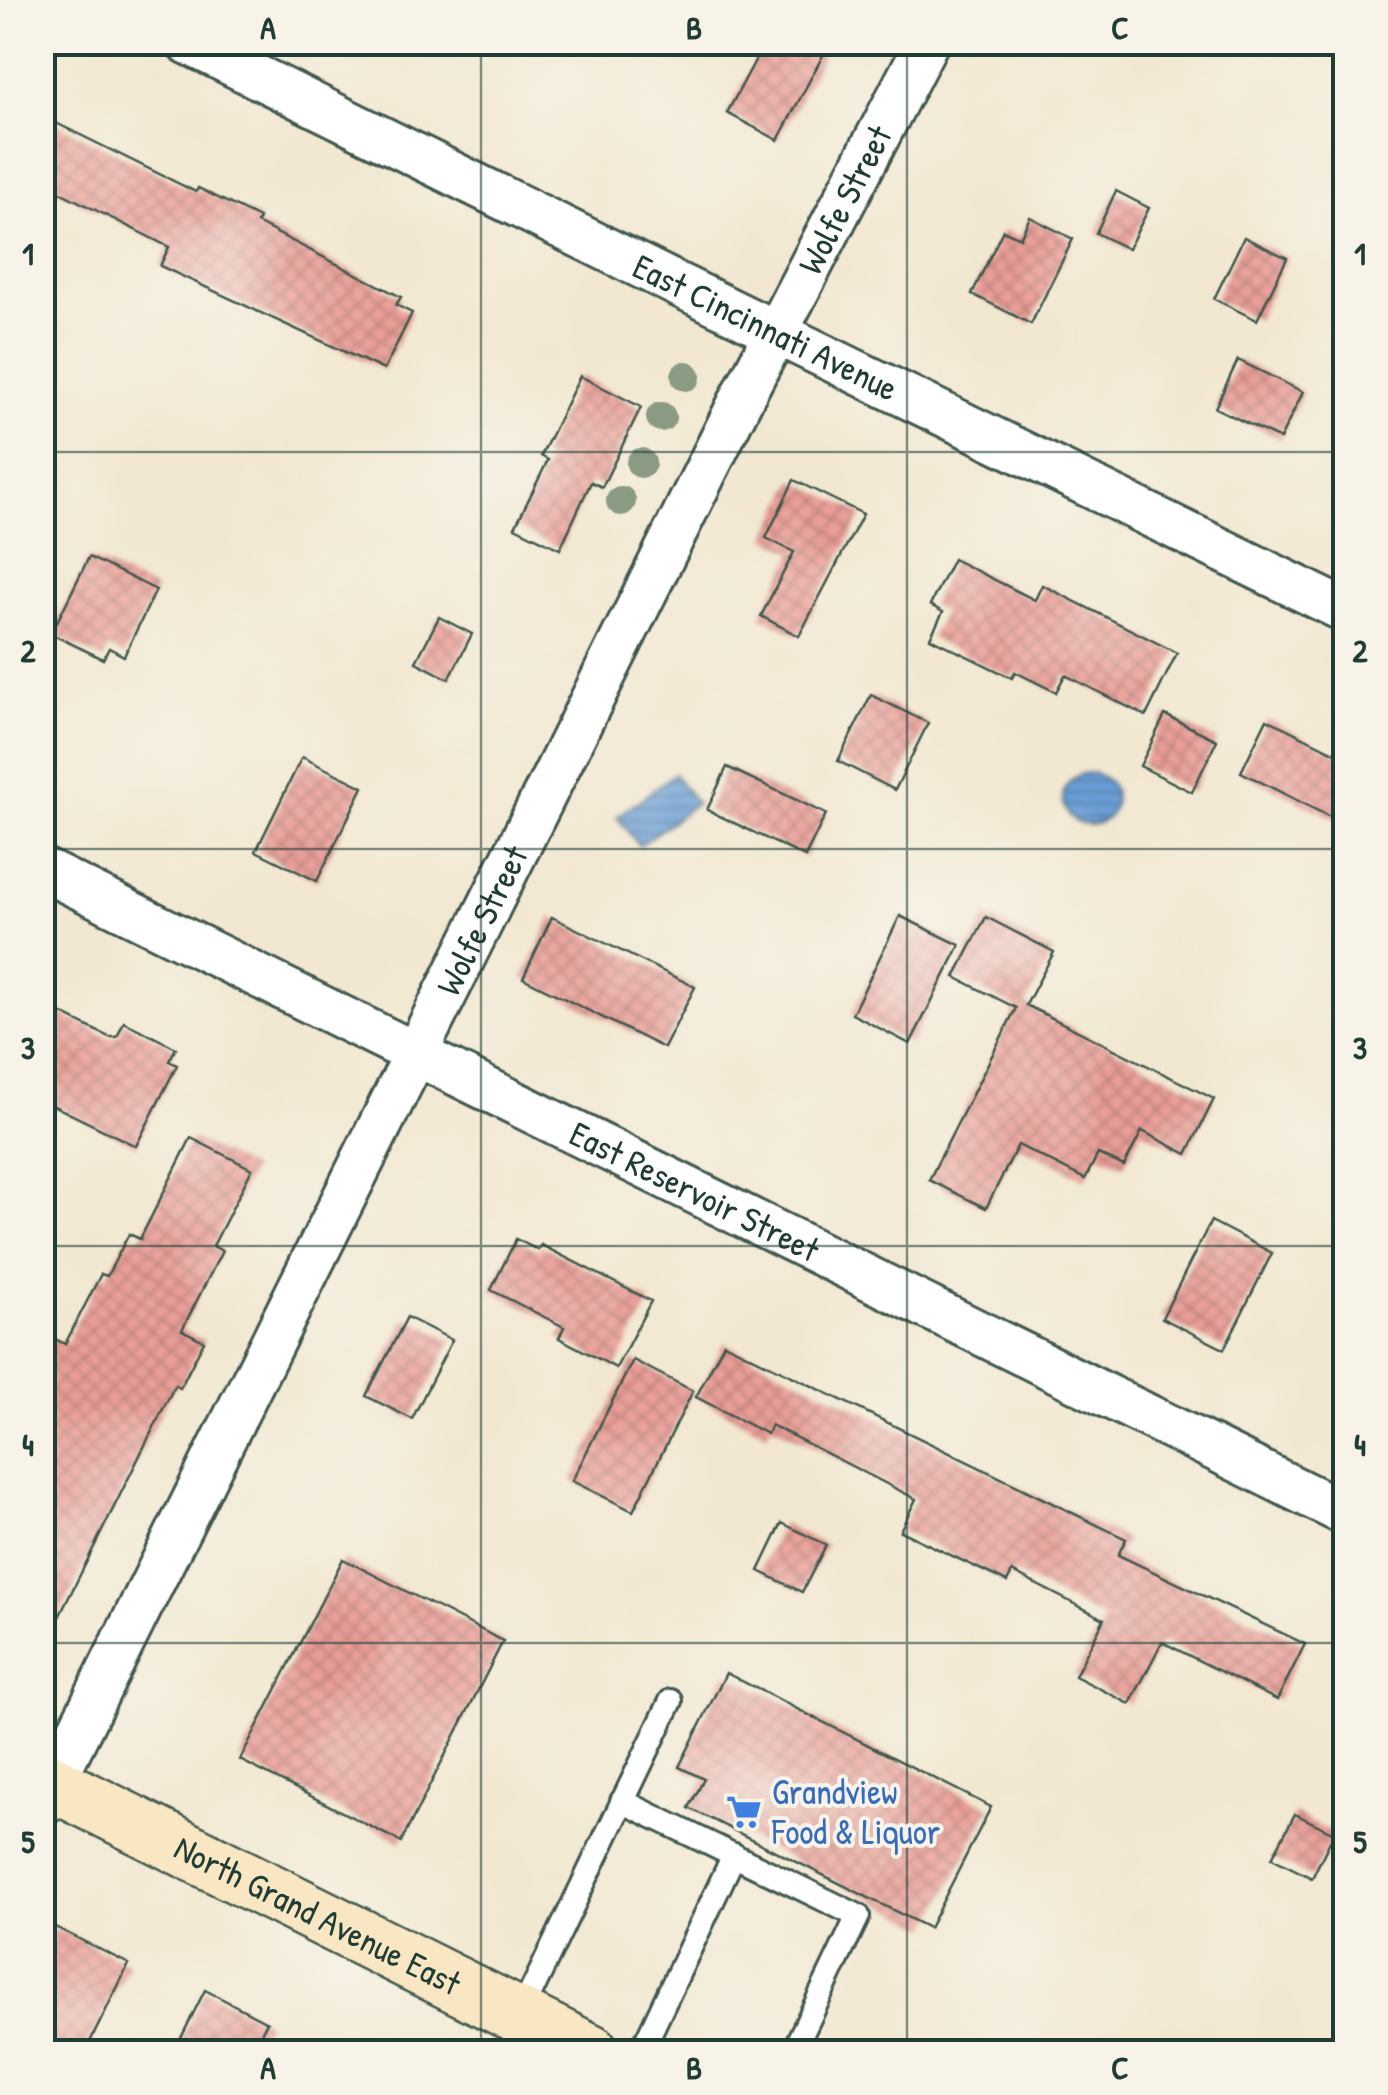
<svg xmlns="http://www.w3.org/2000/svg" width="1388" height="2095" viewBox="0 0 1388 2095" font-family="'Patrick Hand',sans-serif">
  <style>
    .water { fill: url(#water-rules); stroke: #446d84; stroke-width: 2.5 }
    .building { fill: url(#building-cross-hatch) }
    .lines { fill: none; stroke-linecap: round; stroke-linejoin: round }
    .lane-casing { stroke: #3f574c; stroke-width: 28 }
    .street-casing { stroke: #3f574c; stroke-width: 48 }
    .secondary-casing { stroke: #3f574c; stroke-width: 60 }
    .lane { stroke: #fff; stroke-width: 22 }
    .street { stroke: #fff; stroke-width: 42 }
    .secondary { stroke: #f9e7c3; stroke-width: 55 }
    .tree { fill: #8b9a83 }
    .grid { fill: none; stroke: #1f3d34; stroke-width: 2.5; stroke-opacity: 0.55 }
    .labels { text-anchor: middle; stroke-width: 8; stroke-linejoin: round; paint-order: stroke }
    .street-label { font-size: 35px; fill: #1f3d34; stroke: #f7f3e8 }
    .shop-label { font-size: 35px; fill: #366cbe; stroke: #f7f3e8; text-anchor: start }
    .neatline { fill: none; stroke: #1f3d34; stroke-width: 4 }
    .grid-label { font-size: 32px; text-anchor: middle; font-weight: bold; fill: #1f3d34 }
  </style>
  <defs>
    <pattern id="water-rules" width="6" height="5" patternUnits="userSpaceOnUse" patternTransform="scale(2.5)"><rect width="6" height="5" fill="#699dd5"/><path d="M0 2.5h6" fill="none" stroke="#5681ae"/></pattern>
    <pattern id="building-cross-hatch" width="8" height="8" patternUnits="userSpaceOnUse" patternTransform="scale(2.5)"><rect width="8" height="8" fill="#ea9e98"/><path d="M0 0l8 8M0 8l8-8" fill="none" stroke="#bd827d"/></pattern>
  </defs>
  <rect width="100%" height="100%" fill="#f7f3e8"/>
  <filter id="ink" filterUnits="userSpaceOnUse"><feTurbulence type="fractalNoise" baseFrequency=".01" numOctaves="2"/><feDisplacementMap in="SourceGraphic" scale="20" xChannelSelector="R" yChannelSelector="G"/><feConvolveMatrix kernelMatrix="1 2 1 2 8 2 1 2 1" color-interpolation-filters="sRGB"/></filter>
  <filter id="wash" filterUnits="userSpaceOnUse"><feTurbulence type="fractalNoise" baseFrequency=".0048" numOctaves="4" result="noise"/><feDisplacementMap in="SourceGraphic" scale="40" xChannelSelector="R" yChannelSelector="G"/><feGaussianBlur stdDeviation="2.25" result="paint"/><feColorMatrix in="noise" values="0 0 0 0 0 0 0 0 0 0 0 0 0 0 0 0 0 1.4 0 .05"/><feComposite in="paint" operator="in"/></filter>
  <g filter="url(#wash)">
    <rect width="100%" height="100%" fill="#f2e8d2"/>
    <!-- water -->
    <g class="water">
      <circle cx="1089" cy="799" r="26"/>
      <path d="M674,774L696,803L639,846L617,817Z"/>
    </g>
    <g id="blocks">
      <!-- building -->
      <g class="building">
        <path d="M765,42H830L778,140L727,113Z"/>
        <path d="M42,116L196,192L198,188L259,218L257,223L401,297L396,305L412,313L384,370L160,266L169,247L42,183Z"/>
        <path d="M1116,191L1149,208L1128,249L1096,233Z"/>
        <path d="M1030,217L1073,239L1031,324L972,294L1003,230L1020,238Z"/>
        <path d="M1244,237L1287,258L1257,320L1214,299Z"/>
        <path d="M1238,360L1303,392L1280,439L1215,408Z"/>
        <path d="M580,376L641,407L602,487L591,482L560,549L515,527L548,460L541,456Z"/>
        <path d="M794,480L863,514L799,636L761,616L794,552L766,538Z"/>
        <path d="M89,557L156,590L124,656L109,648L103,659L51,634Z"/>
        <path d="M953,559L1035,600L1042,585L1177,653L1146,716L1065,675L1056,692L1015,672L1012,678L930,638L943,612L930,605Z"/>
        <path d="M439,617L472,634L449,679L416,662Z"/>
        <path d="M871,695L928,723L895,790L838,761Z"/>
        <path d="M1165,715L1217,740L1192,792L1140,766Z"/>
        <path d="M1267,719L1346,758V825L1241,772Z"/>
        <path d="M302,757L363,787L317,881L256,851Z"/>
        <path d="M727,767L826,814L805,857L707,810Z"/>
        <path d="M900,916L960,945L910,1044L852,1014Z"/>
        <path d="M552,917L695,987L664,1048L523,978Z"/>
        <path d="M986,917L1054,952L1026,1005L1214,1099L1187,1154L1142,1131L1124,1166L1098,1154L1085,1179L1018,1145L986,1208L929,1180L1016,1008L955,977Z"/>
        <path d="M42,1004L109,1037H117L124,1022L176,1048L169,1061L177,1065L136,1146L42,1100Z"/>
        <path d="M191,1138L252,1169L213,1246L222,1251L182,1330L204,1341L180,1388L175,1385L42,1651V1333L65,1344L101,1274L107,1276L129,1234L140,1239Z"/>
        <path d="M1211,1221L1272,1253L1224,1349L1162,1318Z"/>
        <path d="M516,1239L538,1250L541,1245L651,1301L616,1368L559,1338L564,1327L491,1290Z"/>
        <path d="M407,1317L452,1340L412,1419L366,1396Z"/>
        <path d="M724,1343L1126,1539L1118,1555L1305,1644L1277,1700L1162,1642L1130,1704L1075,1676L1104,1619L1012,1572L1007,1582L900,1531L916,1499L771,1425L767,1434L696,1397Z"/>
        <path d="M633,1360L693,1391L633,1511L572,1481Z"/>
        <path d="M782,1523L826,1545L802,1592L759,1571Z"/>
        <path d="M343,1559L503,1641L401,1842L240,1760Z"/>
        <path d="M726,1673L991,1807L929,1928L689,1808L704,1779L679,1767Z"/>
        <path d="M1295,1814L1334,1833L1312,1878L1272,1858Z"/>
        <path d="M55,1927L129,1964L85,2052H42V1953Z"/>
        <path d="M205,1990L267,2022L251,2052H174Z"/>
      </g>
    </g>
  </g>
  <g filter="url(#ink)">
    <use href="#blocks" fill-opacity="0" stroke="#3f574c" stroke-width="2.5"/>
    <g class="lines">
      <defs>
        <g id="lane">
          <path d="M622,1801L858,1916L793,2052"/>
          <path d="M519,2017L671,1701"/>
          <path d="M641,2052L734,1855"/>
        </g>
        <g id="street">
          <path id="s1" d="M187,42C572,235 959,421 1346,611"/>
          <path id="s2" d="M42,869L1346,1514"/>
          <path id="s3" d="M42,1805L745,392L927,42"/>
        </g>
        <g id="secondary">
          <path id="s4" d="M42,1778L591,2052"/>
        </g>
      </defs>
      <!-- lane casing -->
      <use href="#lane" class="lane-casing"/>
      <!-- street casing -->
      <use href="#street" class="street-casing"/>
      <!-- secondary casing -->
      <use href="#secondary" class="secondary-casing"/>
      <!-- lane -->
      <use href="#lane" class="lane"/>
      <!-- street -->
      <use href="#street" class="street"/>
      <!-- secondary -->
      <use href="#secondary" class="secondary"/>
    </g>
    <!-- trees -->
    <g class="tree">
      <circle cx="686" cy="376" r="15"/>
      <circle cx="661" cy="417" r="15"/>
      <circle cx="641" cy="463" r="15"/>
      <circle cx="621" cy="501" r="15"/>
    </g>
  </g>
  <!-- grid -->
  <path class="grid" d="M481,42V2052M907,42V2052M42,452H1346M42,849H1346M42,1246H1346M42,1643H1346"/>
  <!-- icons -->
  <defs>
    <symbol id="supermarket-bare" viewBox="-9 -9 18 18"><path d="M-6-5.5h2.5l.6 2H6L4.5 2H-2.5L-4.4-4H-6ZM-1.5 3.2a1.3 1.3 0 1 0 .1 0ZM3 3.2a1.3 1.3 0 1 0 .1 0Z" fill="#3f7fe0" stroke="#f7f3e8" stroke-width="2.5" paint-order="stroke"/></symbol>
  </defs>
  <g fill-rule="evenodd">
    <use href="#supermarket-bare" x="719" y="1787" width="50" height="50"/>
  </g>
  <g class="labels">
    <!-- street labels -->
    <g class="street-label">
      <text dy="12" stroke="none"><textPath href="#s3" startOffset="1795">Wolfe Street</textPath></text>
      <text dy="12" stroke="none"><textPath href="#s1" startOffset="645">East Cincinnati Avenue</textPath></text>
      <text dy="12" stroke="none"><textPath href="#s3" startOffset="988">Wolfe Street</textPath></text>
      <text dy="12" stroke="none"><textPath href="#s2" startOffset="728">East Reservoir Street</textPath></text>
      <text dy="12" stroke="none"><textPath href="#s4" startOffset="308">North Grand Avenue East</textPath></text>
    </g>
    <!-- shop labels -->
    <g class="shop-label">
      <text x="772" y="1804">Grandview<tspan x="772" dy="40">Food &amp; Liquor</tspan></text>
    </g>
  </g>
  <!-- margin -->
  <rect width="1388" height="2095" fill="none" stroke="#f7f3e8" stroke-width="110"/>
  <rect x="55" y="55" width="1278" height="1985" class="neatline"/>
  <g class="grid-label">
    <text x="268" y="39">A</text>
    <text x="694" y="39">B</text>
    <text x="1120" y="39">C</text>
    <text x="28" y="265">1</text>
    <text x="1360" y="265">1</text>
    <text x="28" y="662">2</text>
    <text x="1360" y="662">2</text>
    <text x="28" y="1059">3</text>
    <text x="1360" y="1059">3</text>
    <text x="28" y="1456">4</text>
    <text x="1360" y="1456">4</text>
    <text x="28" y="1853">5</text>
    <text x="1360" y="1853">5</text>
    <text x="268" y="2079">A</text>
    <text x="694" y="2079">B</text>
    <text x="1120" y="2079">C</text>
  </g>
</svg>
